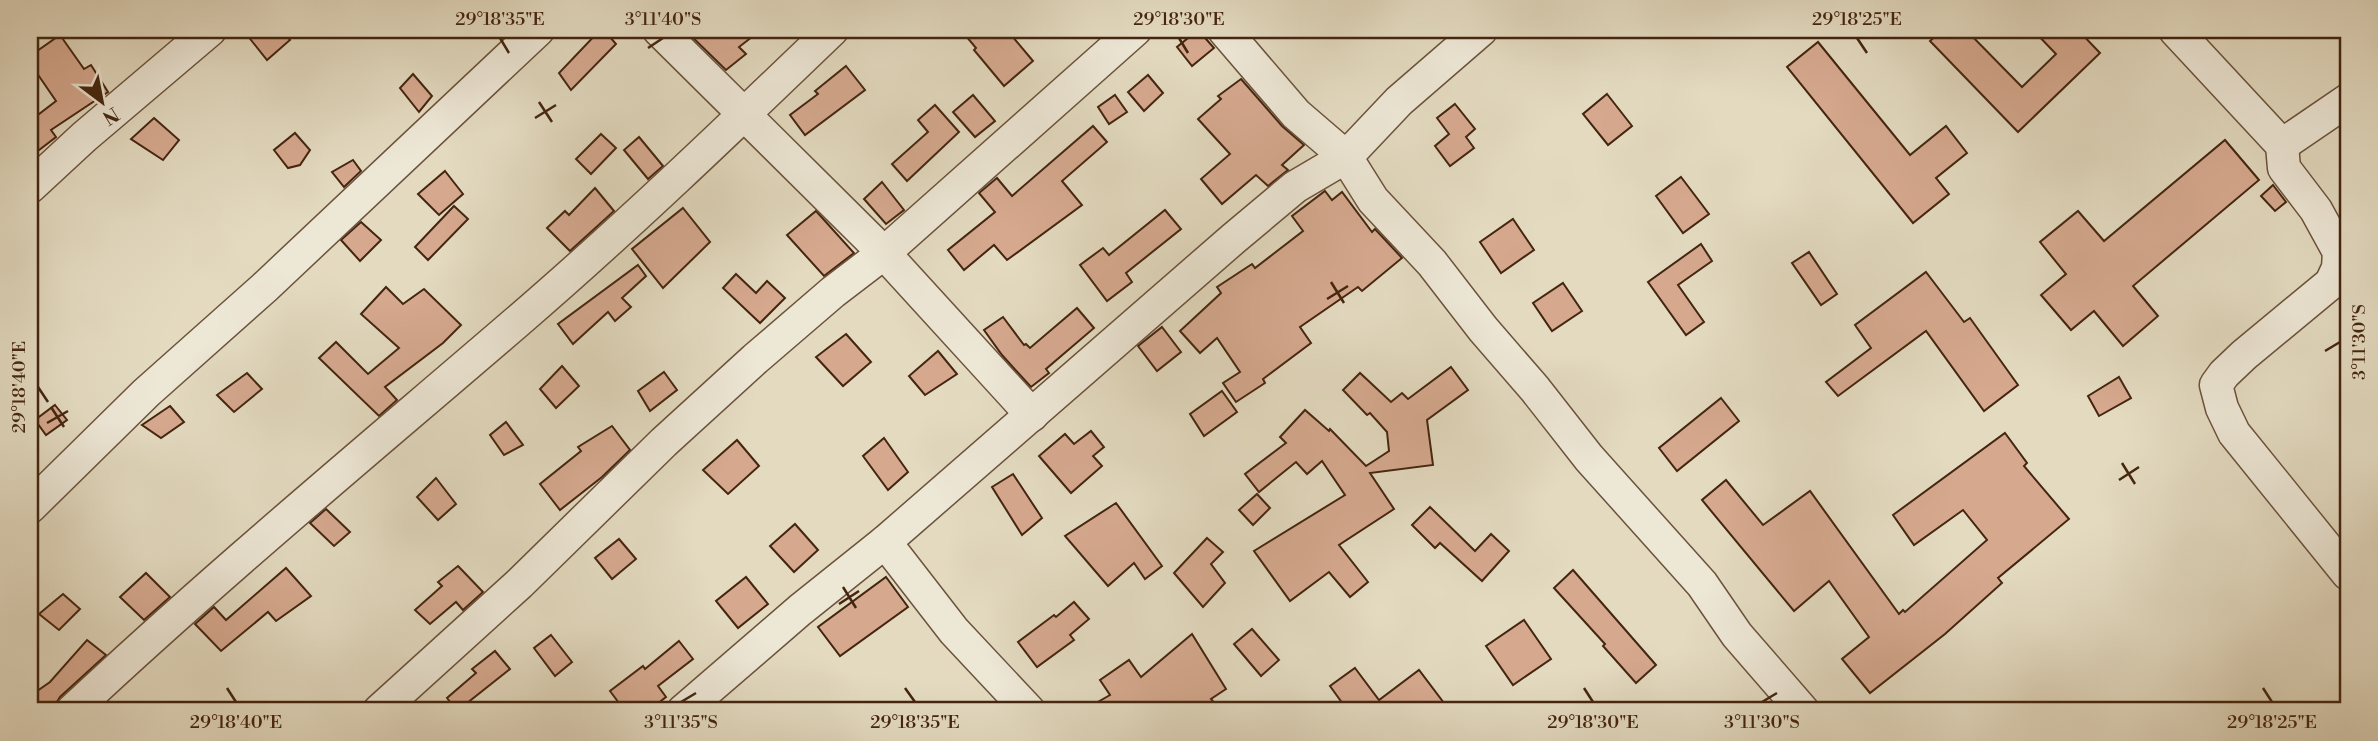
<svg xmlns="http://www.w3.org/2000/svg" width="2378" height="741" viewBox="0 0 2378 741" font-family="'Libre Bodoni',serif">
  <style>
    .building { fill: #d6a98f; stroke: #44250f; stroke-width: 2 }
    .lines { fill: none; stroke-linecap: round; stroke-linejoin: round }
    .minor-casing { stroke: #6c523b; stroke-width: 35 }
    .minor { stroke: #ede7d6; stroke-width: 32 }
    .ticks { fill: none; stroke: #44250f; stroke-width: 2.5 }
    .neatline { fill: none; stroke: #44250f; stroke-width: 2.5 }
    .ticks-label { font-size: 18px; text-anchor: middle; fill: #44250f }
  </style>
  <rect width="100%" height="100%" fill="#e3dac0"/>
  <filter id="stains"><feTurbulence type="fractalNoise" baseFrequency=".00286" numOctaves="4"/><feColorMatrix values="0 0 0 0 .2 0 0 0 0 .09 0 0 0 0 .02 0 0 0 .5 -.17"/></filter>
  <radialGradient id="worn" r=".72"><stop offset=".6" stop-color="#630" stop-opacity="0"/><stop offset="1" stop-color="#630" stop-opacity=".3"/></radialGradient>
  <!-- building -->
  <g class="building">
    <path d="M243,30H282L290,40L267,60Z"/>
    <path d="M600,30H604L616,44L571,90L559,73Z"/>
    <path d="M685,30H761L739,47L746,54L726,70Z"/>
    <path d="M961,30H1007L1033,61L1004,86L974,50L976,48Z"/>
    <path d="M1198,30L1214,48L1192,66L1177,47Z"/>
    <path d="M1942,30H1966L2022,87L2056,54L2033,30H2078L2100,53L2018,132L1930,41Z"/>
    <path d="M60,35L84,69L91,65L108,92L51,130L56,137L30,157V102L39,114L56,101L30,63V56Z"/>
    <path d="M1818,42L1910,155L1946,126L1967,153L1936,178L1949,194L1913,223L1787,67Z"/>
    <path d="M846,66L865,90L805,135L790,115L818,94L815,91Z"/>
    <path d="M413,74L432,96L419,112L400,88Z"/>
    <path d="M1148,75L1163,93L1144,111L1128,92Z"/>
    <path d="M1241,79L1282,126L1304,145L1282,165L1288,170L1268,186L1256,175L1222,204L1201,179L1230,154L1198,119L1221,99L1218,96Z"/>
    <path d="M1607,94L1632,126L1608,145L1583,114Z"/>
    <path d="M973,95L995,121L975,137L953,112Z"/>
    <path d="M1115,95L1127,112L1109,124L1098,107Z"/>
    <path d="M1455,104L1475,129L1466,137L1474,148L1450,166L1435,146L1449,134L1437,118Z"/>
    <path d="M935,105L959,132L907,181L892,164L928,132L918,120Z"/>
    <path d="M154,118L179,140L163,160L131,139Z"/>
    <path d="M1093,126L1107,142L1062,181L1082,205L1007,260L994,245L964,270L948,250L995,212L979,193L997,178L1012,196Z"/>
    <path d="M295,133L310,150L300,165L288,168L274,150Z"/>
    <path d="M601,134L616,148L591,174L576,159Z"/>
    <path d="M639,137L663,166L648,179L624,150Z"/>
    <path d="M2225,140L2259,180L2133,286L2158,316L2123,346L2094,311L2071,330L2041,295L2066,274L2040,242L2078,211L2104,241Z"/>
    <path d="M353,160L361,171L344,187L332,172Z"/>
    <path d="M445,171L463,194L439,215L418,194Z"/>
    <path d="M1681,177L1709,214L1683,233L1656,196Z"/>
    <path d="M882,182L904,210L886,224L864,199Z"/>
    <path d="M2273,185L2286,202L2275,211L2261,196Z"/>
    <path d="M595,188L614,211L570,251L547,228L565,211L569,215Z"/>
    <path d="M1325,191L1332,200L1342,192L1372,232L1375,229L1402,258L1362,291L1358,287L1300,327L1311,343L1263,379L1265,383L1236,402L1223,383L1240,372L1217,338L1200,353L1180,331L1221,293L1217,287L1252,264L1255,268L1303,231L1292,216Z"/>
    <path d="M454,206L468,219L428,260L415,247Z"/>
    <path d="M683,208L710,242L663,288L632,249Z"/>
    <path d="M1165,210L1181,229L1126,273L1132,282L1107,301L1080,265L1103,248L1109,255Z"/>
    <path d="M816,211L854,253L824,276L787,235Z"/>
    <path d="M1513,219L1534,250L1501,273L1480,242Z"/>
    <path d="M361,222L381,240L360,261L341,240Z"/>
    <path d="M1701,244L1712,261L1678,285L1704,322L1686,335L1648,282Z"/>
    <path d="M1809,252L1837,294L1821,305L1792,263Z"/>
    <path d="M638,265L646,276L622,298L631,307L615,321L608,312L573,344L558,324Z"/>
    <path d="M1926,272L1964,322L1970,318L2018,385L1984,411L1926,331L1838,396L1826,382L1871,348L1855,325Z"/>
    <path d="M736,274L756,293L767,281L785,298L760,323L723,288Z"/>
    <path d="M1563,283L1582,311L1552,331L1533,303Z"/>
    <path d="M386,287L403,304L424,289L461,325L443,343L385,387L397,400L379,416L319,358L336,342L368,374L399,348L361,314Z"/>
    <path d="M1077,308L1094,328L1046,369L1049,373L1031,387L1002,355L984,330L1003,317L1024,345L1026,344L1030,348Z"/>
    <path d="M1162,327L1181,352L1157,371L1138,346Z"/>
    <path d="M846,334L871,362L843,386L816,357Z"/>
    <path d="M938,351L957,374L925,395L909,376Z"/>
    <path d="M562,366L579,386L556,408L540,389Z"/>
    <path d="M1451,367L1468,390L1427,420L1433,465L1370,473L1394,509L1339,545L1368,582L1350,597L1329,572L1290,601L1254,551L1345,495L1322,461L1307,474L1296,462L1259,492L1245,474L1286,443L1280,437L1305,410L1329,431L1330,429L1366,466L1389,451L1387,432L1370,413L1367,415L1343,390L1360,373L1391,402L1402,393L1408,399Z"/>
    <path d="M664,372L677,390L650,411L638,391Z"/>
    <path d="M247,373L262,389L234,412L217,395Z"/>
    <path d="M2119,377L2131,398L2099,416L2088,396Z"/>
    <path d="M1222,391L1237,412L1204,436L1190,414Z"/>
    <path d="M1721,398L1739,421L1677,471L1659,448Z"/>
    <path d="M55,405L67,420L46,435L35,420Z"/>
    <path d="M170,406L184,422L161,438L142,425Z"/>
    <path d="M506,422L523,445L504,455L490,435Z"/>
    <path d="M612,426L630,450L602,477L560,510L540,484L581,451L578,447Z"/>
    <path d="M1091,431L1104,447L1093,456L1102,466L1071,493L1039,456L1065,434L1074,444Z"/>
    <path d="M2005,433L2027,463L2024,466L2069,519L1998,578L2002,583L1945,634L1870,693L1842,659L1869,637L1829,581L1794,611L1702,500L1726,480L1763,525L1810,491L1899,614L1903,610L1905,612L1987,540L1963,510L1914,545L1893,515Z"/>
    <path d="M884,438L908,472L888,490L863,456Z"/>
    <path d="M737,440L759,466L728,494L703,470Z"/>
    <path d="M1013,474L1042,518L1022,535L992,487Z"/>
    <path d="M436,478L456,504L438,520L417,497Z"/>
    <path d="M1257,494L1270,508L1253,525L1239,510Z"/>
    <path d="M1116,503L1162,566L1145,579L1134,563L1108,586L1065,536Z"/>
    <path d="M1430,507L1475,551L1491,534L1509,551L1482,581L1440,543L1435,548L1412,525Z"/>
    <path d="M326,509L350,532L334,546L310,523Z"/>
    <path d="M795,524L818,550L794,572L770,546Z"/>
    <path d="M1207,538L1223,552L1211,564L1225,583L1203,607L1174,573Z"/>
    <path d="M619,539L636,559L612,579L595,558Z"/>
    <path d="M458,566L483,592L463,610L456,602L430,624L415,610L442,586L438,582Z"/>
    <path d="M286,568L311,596L276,621L268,612L221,651L195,624L214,607L226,620Z"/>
    <path d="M1573,570L1656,665L1636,683L1603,646L1605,644L1554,588Z"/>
    <path d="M146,573L170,597L144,620L120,597Z"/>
    <path d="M746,577L768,604L738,628L716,601Z"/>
    <path d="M886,577L908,607L840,656L818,627Z"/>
    <path d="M63,594L80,609L59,630L39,614Z"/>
    <path d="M1074,602L1089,619L1070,635L1074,640L1037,667L1018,642L1054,615L1056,617Z"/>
    <path d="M1524,620L1551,659L1513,685L1486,646Z"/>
    <path d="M1252,629L1279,660L1261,676L1234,644Z"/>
    <path d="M1192,634L1226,689L1211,699L1221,711H1082L1110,695L1100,680L1129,660L1141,677Z"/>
    <path d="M551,635L572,662L555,676L534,648Z"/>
    <path d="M87,640L106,655L60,697L55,705L54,711H30V696L50,682Z"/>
    <path d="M679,641L693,659L658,686L666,697L648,711H625L610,691L643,666L645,669Z"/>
    <path d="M495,651L510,669L457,711L447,698L476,673L472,669Z"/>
    <path d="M1355,668L1379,700L1419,670L1450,711H1348L1330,686Z"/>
  </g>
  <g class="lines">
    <defs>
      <g id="minor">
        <path d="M659,30L884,253L1032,415"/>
        <path d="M1224,30L1296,114L1346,157L1373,200L1432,263L1483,329L1535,389L1589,458L1702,584L1737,635L1803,711"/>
        <path d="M2175,30L2282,145L2284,168L2316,210L2339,252L2338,268L2331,283L2244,355L2224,374L2216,385L2222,408L2234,433L2348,574"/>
        <path d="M2282,145L2348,100"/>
        <path d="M30,187L84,137L210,30"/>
        <path d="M30,507L146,393L264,288L538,30"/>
        <path d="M885,542L954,631L1029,711"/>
        <path d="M72,711C216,576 368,450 518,321C626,228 729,129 832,30"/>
        <path d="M379,711L519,584L664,442L755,359L833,292L884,253L1135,30"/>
        <path d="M683,711L800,610L885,542L1233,239L1295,187L1346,157L1399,101L1481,30"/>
      </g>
    </defs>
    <!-- minor casing -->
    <use href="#minor" class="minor-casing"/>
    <!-- minor -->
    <use href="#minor" class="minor"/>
  </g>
  <!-- ticks -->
  <path class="ticks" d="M500,38L509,53M1179,38L1188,53M1857,38L1867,53M648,48L663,38M539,102L552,122M535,118L556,105M1331,282L1344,303M1327,299L1348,286M2325,351L2340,342M38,387L48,402M51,407L64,427M47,423L68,411M2122,463L2135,484M2119,480L2139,467M843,587L856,608M839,604L859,591M227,688L236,702M905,688L915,702M1584,688L1593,702M2263,688L2272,702M681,702L696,693M1762,702L1777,693"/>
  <!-- margin -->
  <rect width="2378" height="741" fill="none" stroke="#e3dac0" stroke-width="77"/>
  <!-- north arrow -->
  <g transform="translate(102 102) rotate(148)" stroke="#ede7d6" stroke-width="5" paint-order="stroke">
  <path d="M0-5L12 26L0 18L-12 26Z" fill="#44250f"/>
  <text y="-10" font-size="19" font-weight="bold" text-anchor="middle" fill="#44250f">N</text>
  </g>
  <rect x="38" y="38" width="2302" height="664" class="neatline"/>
  <g class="ticks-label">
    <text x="500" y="25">29°18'35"E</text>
    <text x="663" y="25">3°11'40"S</text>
    <text x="1179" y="25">29°18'30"E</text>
    <text x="1857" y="25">29°18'25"E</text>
    <text transform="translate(2359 342) rotate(-90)" y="6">3°11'30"S</text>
    <text transform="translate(19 387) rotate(-90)" y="6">29°18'40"E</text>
    <text x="236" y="728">29°18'40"E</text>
    <text x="681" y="728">3°11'35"S</text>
    <text x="915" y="728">29°18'35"E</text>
    <text x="1593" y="728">29°18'30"E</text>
    <text x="1762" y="728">3°11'30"S</text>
    <text x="2272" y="728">29°18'25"E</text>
  </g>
  <rect width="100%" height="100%" filter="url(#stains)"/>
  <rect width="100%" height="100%" fill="url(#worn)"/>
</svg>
